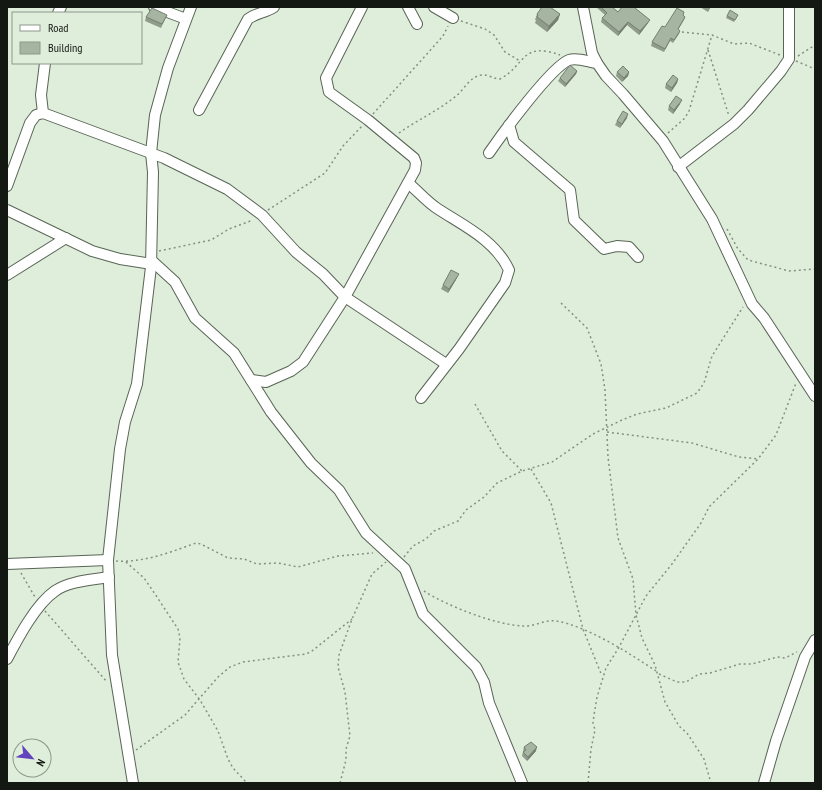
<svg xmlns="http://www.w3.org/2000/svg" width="822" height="790" viewBox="0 0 822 790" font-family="'PT Sans Narrow',sans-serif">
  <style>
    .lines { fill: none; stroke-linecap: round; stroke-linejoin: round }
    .minor-casing { stroke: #586555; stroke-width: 12 }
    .path { stroke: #859083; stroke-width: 1.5; stroke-dasharray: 2 3; stroke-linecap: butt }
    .minor { stroke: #fff; stroke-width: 10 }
    .wall { fill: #8f9b8b }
    .shaded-wall { fill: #747e71 }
    .building { fill: #a6b4a2; stroke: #747e71 }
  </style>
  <rect width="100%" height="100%" fill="#dfeddb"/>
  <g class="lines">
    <defs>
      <g id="minor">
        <path d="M154,7L186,19"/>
        <path d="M408,7L417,24"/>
        <path d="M434,7L453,18"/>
        <path d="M583,7L592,53L597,63L606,76L623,94L663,141L712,219L752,304L764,318L815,396"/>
        <path d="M58,13L61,7"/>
        <path d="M199,110L248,19C256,13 265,13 274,7"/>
        <path d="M43,113L41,95L45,63"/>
        <path d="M509,125L514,142L570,190L574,220L604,249L617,246L629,247L638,257"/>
        <path d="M489,153C502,134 551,67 569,60C577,57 589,62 597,63"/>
        <path d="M678,167L734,124L748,110L781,71L789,59V7"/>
        <path d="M408,183C418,191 427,202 438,209C464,226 495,240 509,270L505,283L459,349L421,398"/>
        <path d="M7,186L30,123L36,115L43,113L164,158L227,189L262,215L296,252L323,274L345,297L446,364"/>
        <path d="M7,210L92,251L120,259L152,264"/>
        <path d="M151,260L175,282L195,318L234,353L271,412L311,463L339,490L366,533L405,569L423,614L476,667L484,682L489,703L522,783"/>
        <path d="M7,275L66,238"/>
        <path d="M251,380L266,382L291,371L303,362L345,297L415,170L416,163L414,158L368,120L329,92L326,78L362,7"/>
        <path d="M7,564L108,560"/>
        <path d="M7,659C18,638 36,604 55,591C69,581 92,580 109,577"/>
        <path d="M133,783L112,655L108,560L120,449L125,422L137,384L151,267L153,172L151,153L155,115L168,68L191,7"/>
        <path d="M764,783L776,741L805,657L815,640"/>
      </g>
    </defs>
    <!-- minor casing -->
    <use href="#minor" class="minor-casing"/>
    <!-- path -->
    <g class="path">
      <path d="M461,21L485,29L494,35L505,52L520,61"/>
      <path d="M682,32L712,35L734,44L749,43L780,55"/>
      <path d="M708,50L729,116"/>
      <path d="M798,56L815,45"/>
      <path d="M796,61L815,69"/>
      <path d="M373,114L443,36L448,26"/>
      <path d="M399,133C417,120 438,111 456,96C464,90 470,76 482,75C488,74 493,79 500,79C526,65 521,41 560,55"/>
      <path d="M668,133L685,118L689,111L712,35"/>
      <path d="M268,210L325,173L343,146L362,126"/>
      <path d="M727,229L738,249L748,260L789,271L815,269"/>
      <path d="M159,251L211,240L229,229L253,220"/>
      <path d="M561,303L587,328L601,364L605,390L608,457L618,538L633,579L636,615L642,638L655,665L665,702L679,726L687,733L704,759L711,783"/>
      <path d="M475,404L502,451L522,471"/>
      <path d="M607,432L692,443L739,457L758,459"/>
      <path d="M531,469L551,503L583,629L602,676"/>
      <path d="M404,557L413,546L426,539L434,531L458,521L466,510L484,497L497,483L522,471L552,462L593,434L622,420L637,414L666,408L697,393L704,383L712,356L743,307"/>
      <path d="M116,561C143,563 171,552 196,543L201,544L228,558L244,559L257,564L278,563L298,567L338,556L373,553"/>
      <path d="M126,562L144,578L153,591L178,629L180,638L178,662L184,679L200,700L218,731L228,759L233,768L247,783"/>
      <path d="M21,573L35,597"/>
      <path d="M424,591C447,606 496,625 523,626C534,627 546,619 556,621C587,626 629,653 656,671"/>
      <path d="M45,611L107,682"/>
      <path d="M659,674L677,682H686L699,674L710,673L740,664H752L777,657L785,658L797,652"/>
      <path d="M136,750L185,715L218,677L230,667L243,662L306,654L312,651L352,619"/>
      <path d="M340,783L346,760V749L350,736L345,692L338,667L339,655L352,619L372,574L386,562"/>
      <path d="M588,783L591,749L595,730L593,723L594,715L597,697L606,668L618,649L646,596L672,564L701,523L709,507L758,459L776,435L796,383"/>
    </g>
    <!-- minor -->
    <use href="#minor" class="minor"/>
  </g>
  <!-- wall -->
  <g class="wall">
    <path d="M596,7H612L618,12L635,8L648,23L639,35L627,25L618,36L601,22L602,18L605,15Z"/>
    <path d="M700,7H711L708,12Z"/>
    <path d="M537,14H560L558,20L547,32L535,23L536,20H535Z"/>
    <path d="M167,15L161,28L145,21L146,17Z"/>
    <path d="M683,15L685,17L684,20L678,30L680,31L679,34L673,43L670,41L664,52L651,46L652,42L665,27Z"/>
    <path d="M727,16L737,17L734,22L726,18Z"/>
    <path d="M577,71L576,74L565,87L558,81L560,78Z"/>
    <path d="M617,72H629L628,76L622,82L616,76Z"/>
    <path d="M678,79L677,83L671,92L665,88L666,84Z"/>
    <path d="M680,104L673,114L668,110L669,106Z"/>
    <path d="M627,118L620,128L615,125L617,121Z"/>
    <path d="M457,278L448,293L441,289L443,285Z"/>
    <path d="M524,747L536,751L527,761L522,756Z"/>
  </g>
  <!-- shaded-wall -->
  <g class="shaded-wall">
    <path d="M560,14L558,20L547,32L549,26Z"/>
    <path d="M650,20L648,23L639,35L640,31Z"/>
    <path d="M628,22L627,25L618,36L619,32Z"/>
    <path d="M577,71L576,74L565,87L566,84Z"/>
    <path d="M629,72L628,76L622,82L624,78Z"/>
    <path d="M678,79L677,83L671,92L672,88Z"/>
    <path d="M682,100L680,104L673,114L674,110Z"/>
    <path d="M628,114L627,118L620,128L622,124Z"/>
    <path d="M459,274L457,278L448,293L449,289Z"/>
    <path d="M537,747L536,751L527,761L528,757Z"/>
  </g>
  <!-- building -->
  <g class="building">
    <path d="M542,7H550L560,14L549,26L537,17L538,15L537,14Z"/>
    <path d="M601,7H612L618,12L622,7H635V8L650,20L640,31L628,22L619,32L602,18L607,13Z"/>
    <path d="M152,8L167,15L162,24L146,17Z"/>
    <path d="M677,8L684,12L683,15L685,17L678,29L680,31L674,40L671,38L665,49L652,42L662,26L665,27Z"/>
    <path d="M730,10L738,15L735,20L727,16Z"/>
    <path d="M570,65L577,71L566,84L560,78Z"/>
    <path d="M623,66L629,72L624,78L617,72Z"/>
    <path d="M673,75L678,79L672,88L666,84Z"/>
    <path d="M676,96L682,100L674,110L669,106Z"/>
    <path d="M623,111L628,114L622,124L617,121Z"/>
    <path d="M451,270L459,274L449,289L443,285Z"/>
    <path d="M531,742L537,747L528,757L523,752L526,750L524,747Z"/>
  </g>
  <!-- border -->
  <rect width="822" height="790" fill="none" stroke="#131812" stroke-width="16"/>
  <!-- legend -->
  <rect x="12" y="12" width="130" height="52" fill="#dfeddb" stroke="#8d988b"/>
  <rect x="20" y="25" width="20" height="6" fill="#ffffff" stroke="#8d988b"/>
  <text x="48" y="32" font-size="12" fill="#131812">Road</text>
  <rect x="20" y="42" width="20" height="12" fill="#a6b4a2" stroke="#8d988b"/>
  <text x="48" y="52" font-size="12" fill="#131812">Building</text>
  <!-- north arrow -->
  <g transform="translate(32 758) rotate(118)"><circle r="19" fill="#dfeddb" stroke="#8d988b"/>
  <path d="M0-3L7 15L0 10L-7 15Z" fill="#6144bc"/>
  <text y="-6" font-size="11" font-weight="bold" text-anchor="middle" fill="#131812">N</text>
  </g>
</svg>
